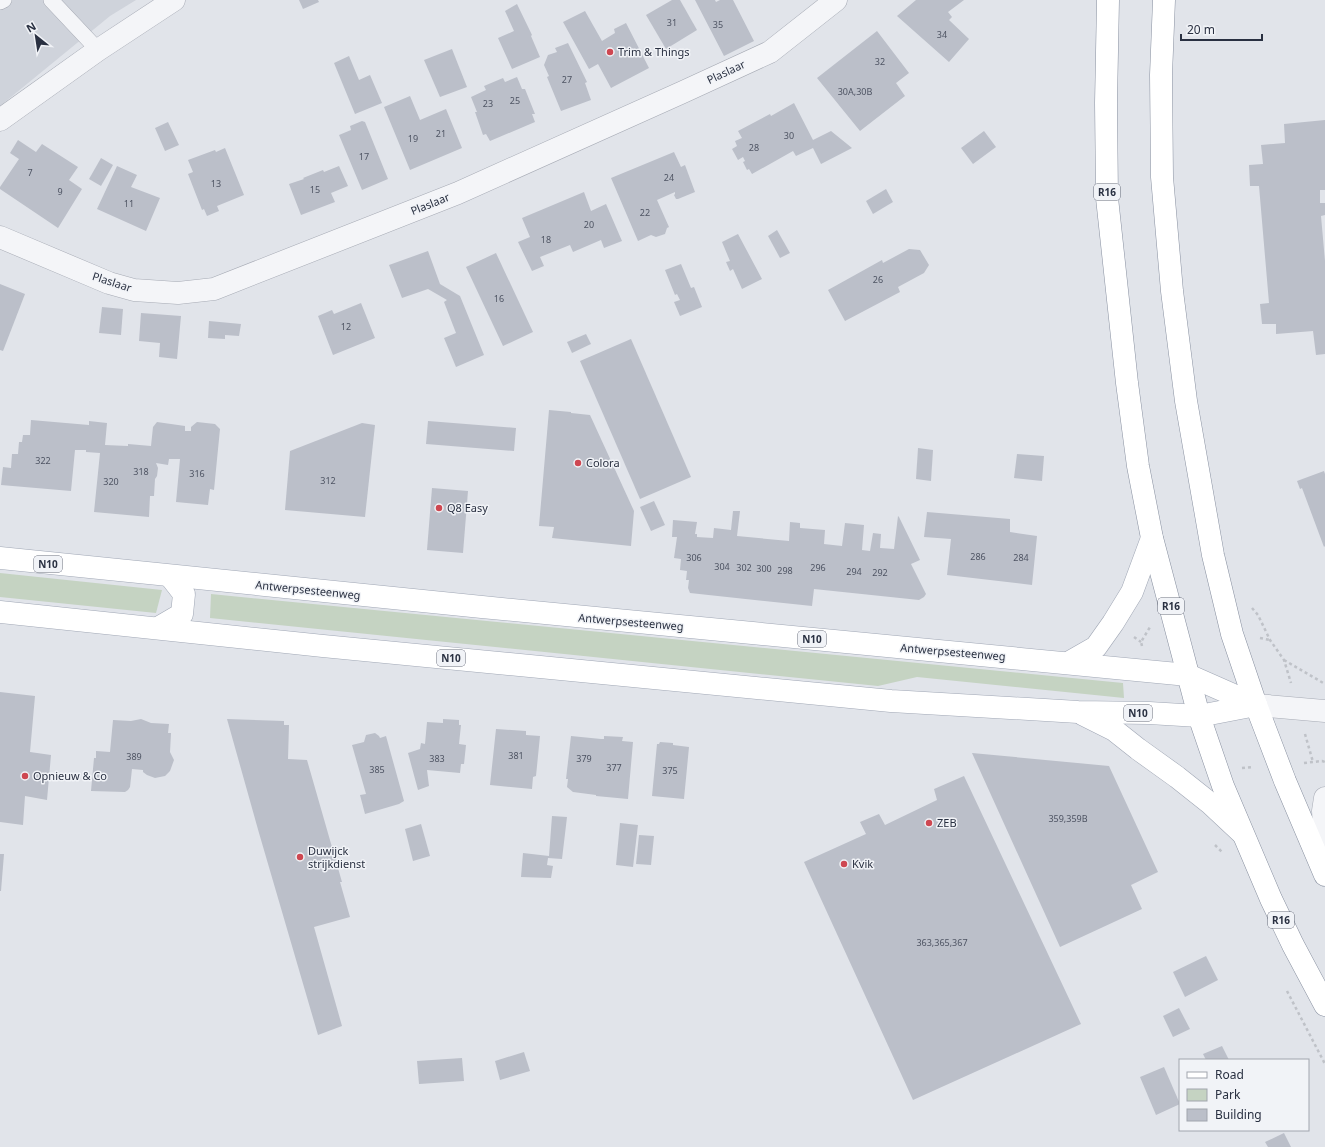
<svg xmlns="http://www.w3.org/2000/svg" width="1325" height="1147" viewBox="0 0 1325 1147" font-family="'Noto Sans',sans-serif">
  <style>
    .built { fill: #cfd3db }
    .green { fill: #c5d3c2 }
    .building { fill: #bbbfc9 }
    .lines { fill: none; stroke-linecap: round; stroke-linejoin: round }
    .service-casing { stroke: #a6aab4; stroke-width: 16 }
    .minor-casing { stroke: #a6aab4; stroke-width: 23 }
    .tertiary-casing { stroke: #a6aab4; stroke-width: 23 }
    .primary-casing { stroke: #a0a7b5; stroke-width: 23 }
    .trunk-casing { stroke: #8890a0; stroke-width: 23 }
    .path { stroke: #bfc2c8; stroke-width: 2.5; stroke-dasharray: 3 3; stroke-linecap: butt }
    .service { stroke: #f4f5f8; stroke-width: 15 }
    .minor { stroke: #f4f5f8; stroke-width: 22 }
    .tertiary { stroke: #f4f5f8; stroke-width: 22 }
    .primary { stroke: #fff; stroke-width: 22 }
    .trunk { stroke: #fff; stroke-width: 22 }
    .poi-dot { fill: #ce4751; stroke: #f1f3f7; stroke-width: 1.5 }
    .labels { text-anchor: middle; stroke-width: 3; stroke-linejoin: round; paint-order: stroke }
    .number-label { font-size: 9px; fill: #4e5463 }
    .shield { fill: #f1f3f7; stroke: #656a78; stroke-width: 1 }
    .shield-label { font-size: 10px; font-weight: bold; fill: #293041 }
    .poi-label { font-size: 11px; fill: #293041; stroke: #f1f3f7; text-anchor: start }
    .street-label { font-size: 11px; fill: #293041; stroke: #f1f3f7 }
  </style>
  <rect width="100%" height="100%" fill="#e1e4ea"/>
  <!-- built -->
  <path class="built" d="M0,0H136L110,16L0,106Z"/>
  <!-- green -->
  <g class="green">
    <path d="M0,573L162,590L156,613L0,597Z"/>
    <path d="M211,594L1123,683L1124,698L917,677L878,686L210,618Z"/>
  </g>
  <!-- building -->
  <g class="building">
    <path d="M299,0H318L319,2L303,9Z"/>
    <path d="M672,0H680L697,30L666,49L646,15Z"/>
    <path d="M695,0H715L716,2L720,0H733L754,41L724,56Z"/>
    <path d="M916,0H964L948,12L952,17L949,20L969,39L949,62L897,16Z"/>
    <path d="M517,4L532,35L531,36L540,57L512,69L498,38L514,31L505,11Z"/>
    <path d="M585,11L602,41L615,33L614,29L626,23L649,68L611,88L598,64L589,69L563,22Z"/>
    <path d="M877,31L909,73L896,83L905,96L860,131L817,78Z"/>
    <path d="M568,43L587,82L585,83L591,100L561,111L547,77L549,76L544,65L548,55L557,52L555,48Z"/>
    <path d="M452,49L467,87L440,97L424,60Z"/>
    <path d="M349,56L359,80L370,75L382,103L355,114L334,63Z"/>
    <path d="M517,77L522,89H525L535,114H532L535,122L490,141L486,134L483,135L475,112H477L471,97L486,90L484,86L503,78L505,82Z"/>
    <path d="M410,96L420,120L446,109L462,148L410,170L384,107Z"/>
    <path d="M794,103L813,140L831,131L852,148L821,164L813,148L796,156L793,151L752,174L749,169L747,170L743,162L745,161L743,157L738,160L732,149L737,146L735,141L742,138L738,131L770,114L771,116Z"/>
    <path d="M1325,120V190H1320V203H1325V215L1321,216L1325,261V354L1316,355L1313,331L1276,334V324H1262L1260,304L1269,303L1259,186H1250L1249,165L1263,164L1261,145L1285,143L1284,124Z"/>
    <path d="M362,121L365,122L388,179L362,190L339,135L351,130L350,126Z"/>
    <path d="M168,122L179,145L165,151L155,128Z"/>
    <path d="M984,131L996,147L973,164L961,148Z"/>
    <path d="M18,140L36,152L42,144L78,167L69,180L82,189L58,228L0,189V187L19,159L10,153Z"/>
    <path d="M225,148L244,195L217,206L219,211L207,216L204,209L202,210L188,174L193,172L188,160L215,150L216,152Z"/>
    <path d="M674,152L681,167L685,165L695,192L678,199H676L674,195L675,194V192L657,200L669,227L667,228L665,234L656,237L651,235L638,241L611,178Z"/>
    <path d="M101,158L113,165L101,186L89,179Z"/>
    <path d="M117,166L137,175L131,187L160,198L146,231L97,209Z"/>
    <path d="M339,166L348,186L331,193L335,202L301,215L289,184L304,179L303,178L323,170L324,172Z"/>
    <path d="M886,189L893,202L873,214L866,201Z"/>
    <path d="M584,192L591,211L606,204L622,241L604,248L601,240L573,252L570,245L540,257L544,266L532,271L518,242L530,237L522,218Z"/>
    <path d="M777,230L790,253L780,258L768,236Z"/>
    <path d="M738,234L762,279L742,289L733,269L730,271L726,262L730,261L722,242Z"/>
    <path d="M909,249L920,250L929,265L924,273L898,287L900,292L845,321L828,290L882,260L883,263Z"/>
    <path d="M428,251L440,284L460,296L484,355L456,367L444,338L456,333L444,302L447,300L428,289L402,298L389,265Z"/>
    <path d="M496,253L533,332L503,346L466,267Z"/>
    <path d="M681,264L691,288L694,287L702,307L680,316L674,302L680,300L677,294L675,295L665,270Z"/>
    <path d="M0,284L25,294L3,351L0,350Z"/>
    <path d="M361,303L375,338L333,355L318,316L332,310L334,314Z"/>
    <path d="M102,307L123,309L121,335L99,333Z"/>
    <path d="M141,313L181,316L177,359L159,357L160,343L139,341Z"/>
    <path d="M209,321L241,324L239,336L225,335V339L208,338Z"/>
    <path d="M586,334L591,344L572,353L567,342Z"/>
    <path d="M631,339L691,477L640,499L580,361Z"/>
    <path d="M549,410L571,412V413L590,415L634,511L631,546L552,538L554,527L539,526Z"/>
    <path d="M31,420L89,425V421L107,423L105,445L128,446V444L151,446L153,427L157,422L185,426V431H191V427L197,422L215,424L220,429L214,490L210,489L208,505L176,502L180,459H169L168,465L156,463L158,468L157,476L155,479L154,496H150L149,517L94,512L100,453L86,452V450H75L71,491L1,485L3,467L11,468L12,454H18L19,442H22L23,435H30Z"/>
    <path d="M428,421L516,428L514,451L426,444Z"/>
    <path d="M362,423L375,425L365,517L285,510L290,451Z"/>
    <path d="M918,448L933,450L931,481L916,479Z"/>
    <path d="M1017,454L1044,456L1042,481L1014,478Z"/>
    <path d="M1324,471L1325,474V546L1324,547L1302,488L1300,489L1297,481Z"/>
    <path d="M432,488L468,491L463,553L427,550Z"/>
    <path d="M654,501L665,525L651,531L640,507Z"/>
    <path d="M733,511H740L737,536L789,541L790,522L800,523V528L825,530L824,544L842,546L845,523L864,525L862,550L870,551L873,533L881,534L880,548L894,549L898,516L899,517L920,560L911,564L926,594L924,597L919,600L814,589L812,606L690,593L688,588L689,580H686L687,571L680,570L681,559L674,558L677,537H672L673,520L697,522L695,534H697V537L713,538L714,528L731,530Z"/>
    <path d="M927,512L1010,519V532L1037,536L1032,585L947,575L951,539L924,537Z"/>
    <path d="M0,692L35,696L30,752L51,755L47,800L25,796L23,825L0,822Z"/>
    <path d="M141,719L151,723L169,724L168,733H171L170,752L174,760L170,771L165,776L155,778L147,775L143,772V770L132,769L130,787L128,790L125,792L91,791L94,758H96V751L110,752L113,720L131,721Z"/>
    <path d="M227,719L284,721V725H289L288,759L307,760L342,882H340L350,917L314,927L342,1026L318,1035L259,833Z"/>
    <path d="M443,719L459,720V725H461L459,744L466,745L464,764H461L460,773L427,770L429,786L418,790L408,753L420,749L421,743L425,744L427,722L443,723Z"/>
    <path d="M496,729L526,731V735L540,736L536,776L533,777L532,789L490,785Z"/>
    <path d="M375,733L379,736L380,738L386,736L404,801L399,804L365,814L360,795L366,794L352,745L364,742L366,735Z"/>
    <path d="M571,736L601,739H604V736L623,737L622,741L633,742L628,799L596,796V795L573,792L567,787L568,779H566Z"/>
    <path d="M660,742L673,743V745L689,747L684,799L652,796L657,744H659Z"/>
    <path d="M972,753L1109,766L1158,872L1131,885L1142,909L1060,947Z"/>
    <path d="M964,776L1081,1024L913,1100L804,862L866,834L860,822L879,814L885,825L937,800L934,789Z"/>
    <path d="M552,816L567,817L562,859L548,858L547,865L553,866L551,878L521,877L523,853L549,856Z"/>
    <path d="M620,823L638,825L633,867L616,865Z"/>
    <path d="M421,824L430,856L413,861L405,829Z"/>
    <path d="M639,835L654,836L651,865L636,864Z"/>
    <path d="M0,854H4L1,891H0Z"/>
    <path d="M1206,956L1218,980L1185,997L1173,972Z"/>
    <path d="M1179,1008L1190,1029L1173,1037L1163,1016Z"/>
    <path d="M1222,1046L1229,1060H1206L1203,1054Z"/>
    <path d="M524,1052L530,1071L500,1080L495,1061Z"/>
    <path d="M462,1058L464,1081L419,1084L417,1061Z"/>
    <path d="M1164,1067L1180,1104L1156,1115L1140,1077Z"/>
    <path d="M1284,1133L1291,1147H1268L1265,1142Z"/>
  </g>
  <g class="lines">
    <defs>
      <g id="service">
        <path d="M51,0L98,50"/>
        <path d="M0,2L4,0"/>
      </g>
      <g id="minor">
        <path d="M0,120L98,50L174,0"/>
        <path d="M0,237L109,283L134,290L178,293L214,289L458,193L683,92L770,52L836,0"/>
      </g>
      <g id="tertiary">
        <path d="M1256,705L1325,711"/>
        <path d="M1325,798L1323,811L1325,843"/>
      </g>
      <g id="primary">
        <path d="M0,558L482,607L1188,675L1256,705"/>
        <path d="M0,612L323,646L891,701L1078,712L1149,713L1199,716L1256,705"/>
        <path d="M158,628L182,614L184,594L170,576"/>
        <path d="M1068,663L1096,647L1113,623L1132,592L1152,538"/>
        <path d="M1084,715L1114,730L1138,749L1177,777L1211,804L1242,833"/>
      </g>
      <g id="trunk">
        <path d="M1108,0L1106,103L1107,198L1127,383L1138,466L1152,538L1199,716L1223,786L1271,899L1293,945L1325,1005"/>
        <path d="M1164,0L1161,75L1162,177L1172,291L1186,401L1213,555L1232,634L1256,705L1285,781L1325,875"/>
      </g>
    </defs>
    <!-- service casing -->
    <use href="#service" class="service-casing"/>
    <!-- minor casing -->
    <use href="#minor" class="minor-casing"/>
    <!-- tertiary casing -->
    <use href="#tertiary" class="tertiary-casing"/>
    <!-- primary casing -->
    <use href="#primary" class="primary-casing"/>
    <!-- trunk casing -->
    <use href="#trunk" class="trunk-casing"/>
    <!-- path -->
    <g class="path">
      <path d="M1252,608L1258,615L1270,640L1284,660L1291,683"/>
      <path d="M1134,637L1141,642"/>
      <path d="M1260,638L1270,640"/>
      <path d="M1142,646L1141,642L1150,627"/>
      <path d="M1284,660L1325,684"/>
      <path d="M1305,734L1313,762"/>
      <path d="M1304,763L1322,761L1325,762"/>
      <path d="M1242,768L1253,767"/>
      <path d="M1215,845L1223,853"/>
      <path d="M1287,991L1325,1064"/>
    </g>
    <!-- service -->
    <use href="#service" class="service"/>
    <!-- minor -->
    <use href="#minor" class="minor"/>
    <!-- tertiary -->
    <use href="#tertiary" class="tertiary"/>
    <!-- primary -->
    <use href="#primary" class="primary"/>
    <!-- trunk -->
    <use href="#trunk" class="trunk"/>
  </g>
  <!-- markers -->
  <g class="poi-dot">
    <circle cx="610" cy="52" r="4"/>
    <circle cx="578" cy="463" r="4"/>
    <circle cx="439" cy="508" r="4"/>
    <circle cx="25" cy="776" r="4"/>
    <circle cx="929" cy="823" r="4"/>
    <circle cx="300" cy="857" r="4"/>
    <circle cx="844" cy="864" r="4"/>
  </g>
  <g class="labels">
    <!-- number labels -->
    <g class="number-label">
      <text x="672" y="26">31</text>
      <text x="718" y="28">35</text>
      <text x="942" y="38">34</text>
      <text x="880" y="65">32</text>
      <text x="567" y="83">27</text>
      <text x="855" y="95">30A,30B</text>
      <text x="515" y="104">25</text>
      <text x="488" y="107">23</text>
      <text x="441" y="137">21</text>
      <text x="789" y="139">30</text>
      <text x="413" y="142">19</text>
      <text x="754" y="151">28</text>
      <text x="364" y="160">17</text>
      <text x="30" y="176">7</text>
      <text x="669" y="181">24</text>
      <text x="216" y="187">13</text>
      <text x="315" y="193">15</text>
      <text x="60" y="195">9</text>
      <text x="129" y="207">11</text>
      <text x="645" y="216">22</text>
      <text x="589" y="228">20</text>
      <text x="546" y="243">18</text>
      <text x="878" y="283">26</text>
      <text x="499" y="302">16</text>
      <text x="346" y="330">12</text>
      <text x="43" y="464">322</text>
      <text x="141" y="475">318</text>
      <text x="197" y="477">316</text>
      <text x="328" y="484">312</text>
      <text x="111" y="485">320</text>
      <text x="978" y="560">286</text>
      <text x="694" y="561">306</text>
      <text x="1021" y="561">284</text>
      <text x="722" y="570">304</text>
      <text x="744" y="571">302</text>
      <text x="818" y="571">296</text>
      <text x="764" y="572">300</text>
      <text x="785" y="574">298</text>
      <text x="854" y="575">294</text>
      <text x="880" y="576">292</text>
      <text x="516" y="759">381</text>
      <text x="134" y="760">389</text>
      <text x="437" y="762">383</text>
      <text x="584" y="762">379</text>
      <text x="614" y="771">377</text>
      <text x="377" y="773">385</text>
      <text x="670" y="774">375</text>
      <text x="1068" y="822">359,359B</text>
      <text x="942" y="946">363,365,367</text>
    </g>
    <!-- shield labels -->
    <g class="shield">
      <rect x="1094" y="184" width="26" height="16" rx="3"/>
      <rect x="34" y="556" width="28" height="16" rx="3"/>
      <rect x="1158" y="598" width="26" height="16" rx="3"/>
      <rect x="798" y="631" width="28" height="16" rx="3"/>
      <rect x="437" y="650" width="28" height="16" rx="3"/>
      <rect x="1124" y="705" width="28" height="16" rx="3"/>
      <rect x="1268" y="912" width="26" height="16" rx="3"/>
    </g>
    <g class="shield-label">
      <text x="1107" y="196">R16</text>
      <text x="48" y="568">N10</text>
      <text x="1171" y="610">R16</text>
      <text x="812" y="643">N10</text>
      <text x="451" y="662">N10</text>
      <text x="1138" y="717">N10</text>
      <text x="1281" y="924">R16</text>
    </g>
    <!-- poi labels -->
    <g class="poi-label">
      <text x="618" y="56">Trim &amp; Things</text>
      <text x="586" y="467">Colora</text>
      <text x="447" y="512">Q8 Easy</text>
      <text x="33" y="780">Opnieuw &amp; Co</text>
      <text x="937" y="827">ZEB</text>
      <text x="308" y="855">Duwijck<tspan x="308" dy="13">strijkdienst</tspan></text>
      <text x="852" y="868">Kvik</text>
    </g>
    <!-- street labels -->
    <g class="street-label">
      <text transform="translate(726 72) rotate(-25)" y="4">Plaslaar</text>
      <text transform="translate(430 204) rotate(-22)" y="4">Plaslaar</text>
      <text transform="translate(112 282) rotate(18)" y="4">Plaslaar</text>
      <text transform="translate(308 590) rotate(6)" y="4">Antwerpsesteenweg</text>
      <text transform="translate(631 622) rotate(5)" y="4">Antwerpsesteenweg</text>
      <text transform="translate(953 652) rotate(5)" y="4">Antwerpsesteenweg</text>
    </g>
  </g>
  <!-- legend -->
  <rect x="1179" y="1059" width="130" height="72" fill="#f1f3f7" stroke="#a1a5ae"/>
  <rect x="1187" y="1072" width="20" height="6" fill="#ffffff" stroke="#a1a5ae"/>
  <text x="1215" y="1079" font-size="12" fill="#293041">Road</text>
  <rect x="1187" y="1089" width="20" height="12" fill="#c5d3c2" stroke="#a1a5ae"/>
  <text x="1215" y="1099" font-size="12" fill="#293041">Park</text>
  <rect x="1187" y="1109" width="20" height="12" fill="#bbbfc9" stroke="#a1a5ae"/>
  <text x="1215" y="1119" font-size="12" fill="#293041">Building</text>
  <!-- north arrow -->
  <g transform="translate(36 36) rotate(330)" stroke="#f1f3f7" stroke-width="3" paint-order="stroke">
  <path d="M0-3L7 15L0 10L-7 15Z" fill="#293041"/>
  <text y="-6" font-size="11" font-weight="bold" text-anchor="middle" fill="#293041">N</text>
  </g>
  <!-- scale -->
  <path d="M1181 34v6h81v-6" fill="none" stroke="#293041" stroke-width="2"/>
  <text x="1187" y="34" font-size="12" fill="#293041" stroke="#f1f3f7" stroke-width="3" paint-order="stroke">20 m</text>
</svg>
